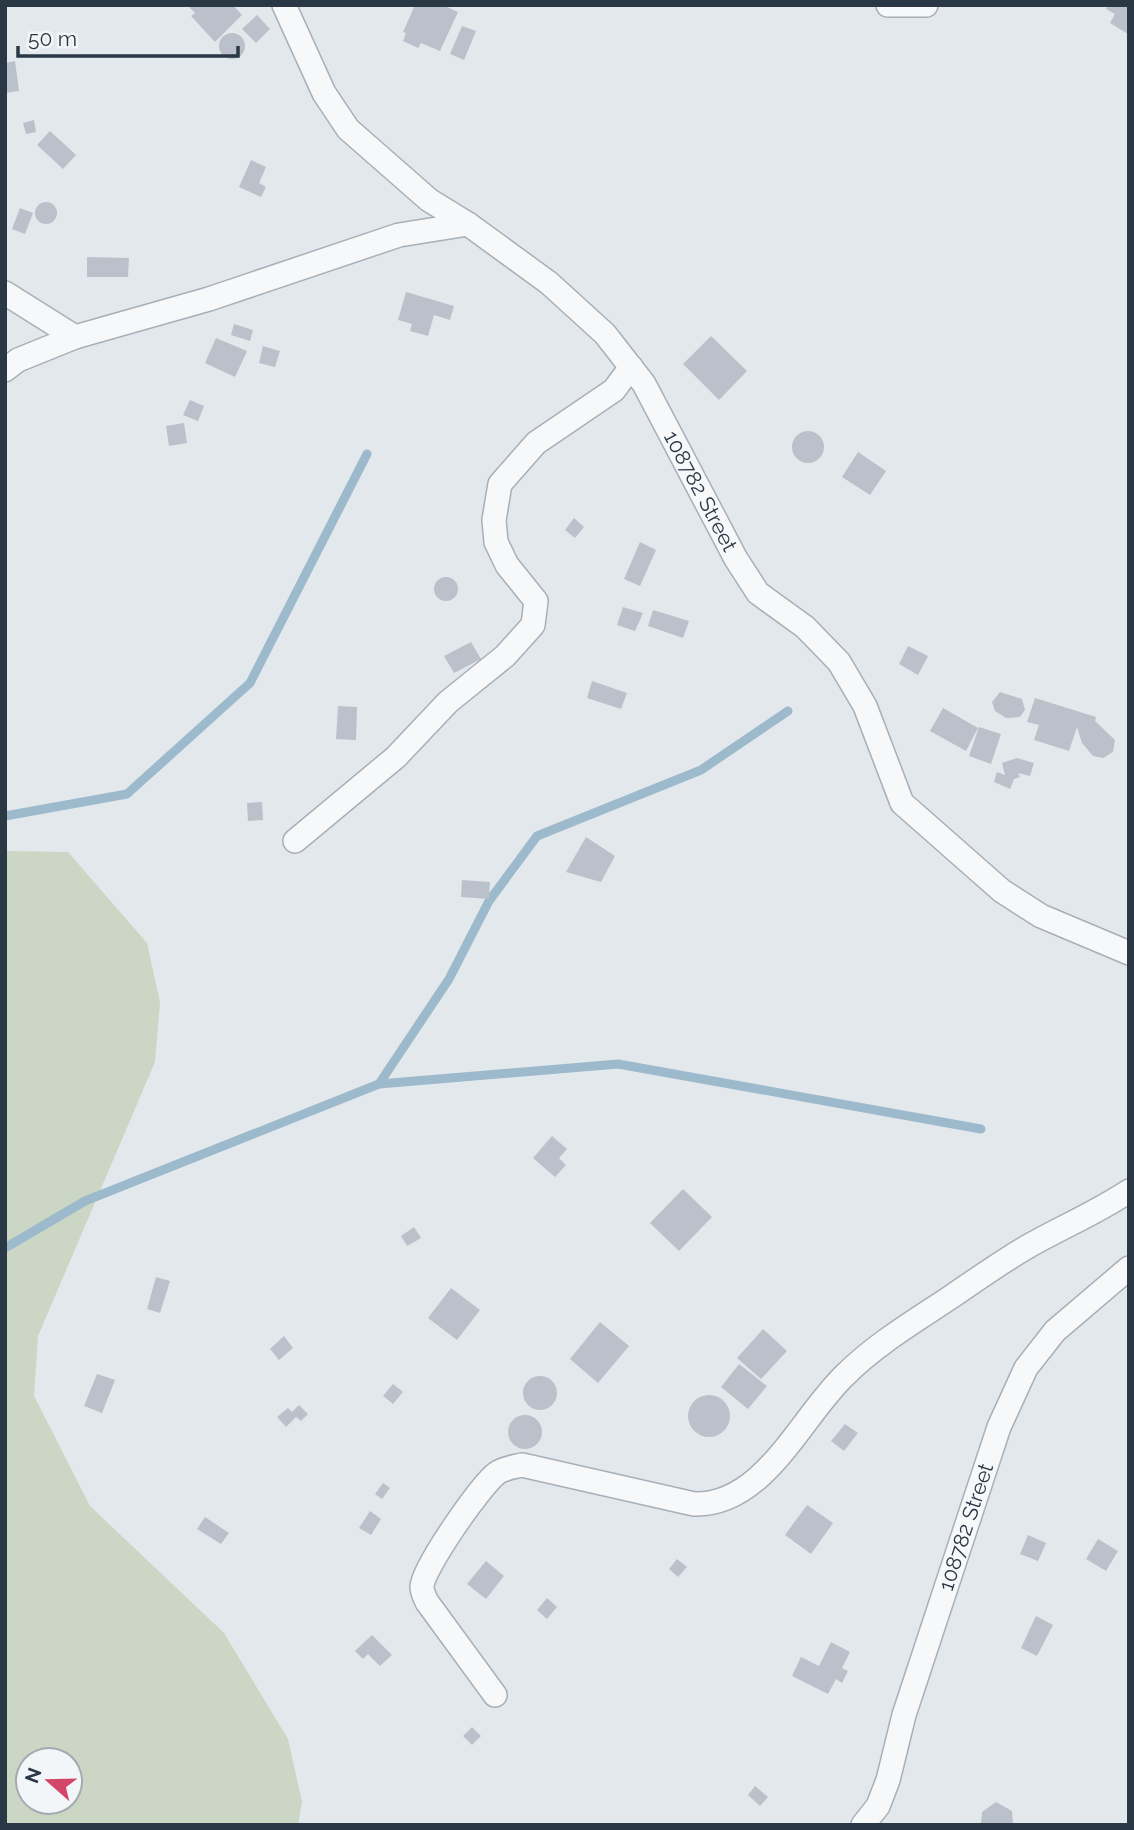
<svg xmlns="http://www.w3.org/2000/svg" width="1134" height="1830" viewBox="0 0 1134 1830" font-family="Raleway,sans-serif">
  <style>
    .green { fill: #cbd6c4; fill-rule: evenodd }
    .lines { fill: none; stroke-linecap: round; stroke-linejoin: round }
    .stream { stroke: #9dbacd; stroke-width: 9 }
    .building { fill: #bac1ca }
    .street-casing { stroke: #a8afb7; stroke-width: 26 }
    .street { stroke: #f6f8fa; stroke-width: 23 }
    .labels { text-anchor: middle; stroke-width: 6; stroke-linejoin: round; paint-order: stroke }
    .street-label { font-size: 21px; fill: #2a3745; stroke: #f3f6f9 }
  </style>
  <rect width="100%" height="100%" fill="#e3e8ec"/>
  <!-- green -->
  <path class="green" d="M5,851L68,852L147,943L160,1002L155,1062L38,1336L34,1396L90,1506L224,1633L288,1739L302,1802L298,1825H5ZM28,1760H70V1802H28Z"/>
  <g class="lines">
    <!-- stream -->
    <g class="stream">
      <path d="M5,816L127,794L250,683L367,454"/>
      <path d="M379,1084L449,979L489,901L537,836L701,770L788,711"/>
      <path d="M5,1248L85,1201L379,1084L618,1064L981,1129"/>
    </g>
  </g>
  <!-- building -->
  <g class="building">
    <path d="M187,5H233L242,15L215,42L191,16L195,13Z"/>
    <path d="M415,5H443L458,12L440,51L421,43L418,48L403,41L406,33L403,32Z"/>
    <path d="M1108,5H1129L1128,34L1110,23L1115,14L1106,9Z"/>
    <path d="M257,15L270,29L256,43L242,29Z"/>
    <path d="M462,26L476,31L464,60L450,54Z"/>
    <circle cx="232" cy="46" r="13"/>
    <path d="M15,61L19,91L5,93V63Z"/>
    <path d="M34,120L36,132L26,134L23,123Z"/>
    <path d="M50,131L76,155L63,169L37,145Z"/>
    <path d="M251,160L266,167L259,183L266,187L261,197L239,187Z"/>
    <circle cx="46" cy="213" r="11"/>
    <path d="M20,208L33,213L25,234L12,229Z"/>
    <path d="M87,257L129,258L128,277H87Z"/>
    <path d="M406,292L454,306L450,320L434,315L428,336L410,331L412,324L398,320Z"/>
    <path d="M234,324L253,330L250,341L231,335Z"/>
    <path d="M711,336L747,371L719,400L683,364Z"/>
    <path d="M216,338L247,351L235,377L205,363Z"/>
    <path d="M263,346L280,351L275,367L259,363Z"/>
    <path d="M190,400L204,406L198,421L183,415Z"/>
    <path d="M184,423L187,443L169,446L166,426Z"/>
    <circle cx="808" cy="447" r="16"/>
    <path d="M858,452L886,471L870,495L842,477Z"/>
    <path d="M574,518L584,527L575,538L565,530Z"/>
    <path d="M640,542L656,550L640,586L624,579Z"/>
    <circle cx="446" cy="589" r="12"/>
    <path d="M623,607L643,613L635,631L617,625Z"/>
    <path d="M653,610L689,621L683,638L648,626Z"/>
    <path d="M471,642L481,659L454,673L444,656Z"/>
    <path d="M908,646L928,656L918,675L899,664Z"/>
    <path d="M592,681L627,693L621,709L587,698Z"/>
    <path d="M1000,692L1022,699L1025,710L1020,717L1006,718L995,711L992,702Z"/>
    <path d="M1035,698L1096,717L1095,721L1115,740L1113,752L1103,758L1093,756L1082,743L1077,727L1069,751L1034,740L1039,725L1027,722Z"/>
    <path d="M338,706L357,707L356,740L336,739Z"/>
    <path d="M943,708L978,728L966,751L930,731Z"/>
    <path d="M979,727L1001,734L991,764L969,756Z"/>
    <path d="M1017,758L1034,763L1030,776L1018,773L1020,777L1014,779L1010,789L994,782L997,772L1005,775L1002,763Z"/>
    <path d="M262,802L263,820L248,821L247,803Z"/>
    <path d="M586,837L615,856L601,882L566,872Z"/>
    <path d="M462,880L490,882L489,899L461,897Z"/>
    <path d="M552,1136L567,1149L559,1158L566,1165L555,1177L533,1158Z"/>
    <path d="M683,1189L712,1217L679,1251L650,1223Z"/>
    <path d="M414,1227L421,1238L407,1246L401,1236Z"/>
    <path d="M156,1277L170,1281L160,1313L147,1309Z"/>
    <path d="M451,1288L480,1310L457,1340L428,1318Z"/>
    <path d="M600,1322L629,1346L598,1383L570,1359Z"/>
    <path d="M763,1329L787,1351L761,1379L737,1358Z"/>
    <path d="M284,1336L293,1348L279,1360L270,1349Z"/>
    <path d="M739,1364L767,1386L748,1409L721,1387Z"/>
    <path d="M97,1374L115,1380L102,1413L84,1406Z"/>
    <circle cx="540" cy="1393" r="17"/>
    <path d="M393,1384L403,1392L393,1404L383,1396Z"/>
    <circle cx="709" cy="1416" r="21"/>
    <path d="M299,1405L308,1414L301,1421L296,1417L286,1427L277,1417L288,1408L292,1412Z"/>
    <circle cx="525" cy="1432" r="17"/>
    <path d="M845,1424L858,1433L844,1451L831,1441Z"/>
    <path d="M383,1483L390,1488L382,1499L375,1494Z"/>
    <path d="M807,1505L833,1523L811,1554L785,1535Z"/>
    <path d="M370,1511L381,1519L371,1535L359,1528Z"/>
    <path d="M205,1517L229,1533L221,1544L197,1529Z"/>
    <path d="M1028,1535L1046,1543L1038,1561L1020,1554Z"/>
    <path d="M1098,1539L1118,1551L1106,1571L1086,1559Z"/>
    <path d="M677,1559L687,1567L678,1577L669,1569Z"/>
    <path d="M486,1561L504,1576L486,1599L467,1584Z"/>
    <path d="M547,1598L557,1607L547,1619L537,1610Z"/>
    <path d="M1036,1616L1053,1625L1037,1656L1021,1648Z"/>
    <path d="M372,1635L392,1655L380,1666L368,1654L363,1659L355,1651Z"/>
    <path d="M831,1642L850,1652L842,1668L848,1671L842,1683L836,1679L828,1694L792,1676L801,1657L819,1666Z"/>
    <path d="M472,1727L481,1736L472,1745L463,1736Z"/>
    <path d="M755,1786L768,1797L760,1806L748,1795Z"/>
    <path d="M996,1802L1012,1811L1013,1825H981L982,1812Z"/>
  </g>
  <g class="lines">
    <defs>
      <g id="street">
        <path id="s1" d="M284,5L324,93L348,129L429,200L468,224L549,283L605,334L644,384L736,559L758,593L805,627L839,662L865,706L902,803L1002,891L1041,916L1129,953"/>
        <path d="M888,5H926"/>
        <path d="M5,293L75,337"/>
        <path d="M5,370L18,360L75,337L209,299L399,235L468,224"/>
        <path d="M295,841L396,757L448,702L505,656L533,625L536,601L507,565L496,542L494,520L500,484L536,443L614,390L631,367"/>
        <path d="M495,1695L427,1602C425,1598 422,1592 422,1587C422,1569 481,1485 497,1473C504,1468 514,1467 522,1465L694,1504C764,1506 800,1418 845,1375C876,1344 915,1321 951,1297C976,1280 1001,1262 1027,1247C1060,1228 1096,1213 1129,1191"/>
        <path id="s2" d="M863,1825L878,1806L888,1780L904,1715L999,1427L1026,1368L1055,1331L1129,1268"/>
      </g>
    </defs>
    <!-- street casing -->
    <use href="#street" class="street-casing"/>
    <!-- street -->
    <use href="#street" class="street"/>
  </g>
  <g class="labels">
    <!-- street labels -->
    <g class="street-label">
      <text dy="7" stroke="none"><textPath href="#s1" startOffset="654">108782 Street</textPath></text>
      <text dy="7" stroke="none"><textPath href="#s2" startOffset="317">108782 Street</textPath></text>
    </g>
  </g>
  <!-- border -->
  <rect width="1134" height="1830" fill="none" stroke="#2a3745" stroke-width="14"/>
  <!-- north arrow -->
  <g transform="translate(49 1781) rotate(290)"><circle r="33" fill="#f3f6f9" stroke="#a3aab1" stroke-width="2"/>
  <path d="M0-5L12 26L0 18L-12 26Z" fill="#d4456a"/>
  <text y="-10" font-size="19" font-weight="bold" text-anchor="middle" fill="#2a3745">N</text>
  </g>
  <!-- scale -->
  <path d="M18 46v10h220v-10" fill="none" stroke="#2a3745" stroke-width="3.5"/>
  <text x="28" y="46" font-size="21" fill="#2a3745" stroke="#f3f6f9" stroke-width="5" paint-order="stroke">50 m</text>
</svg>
